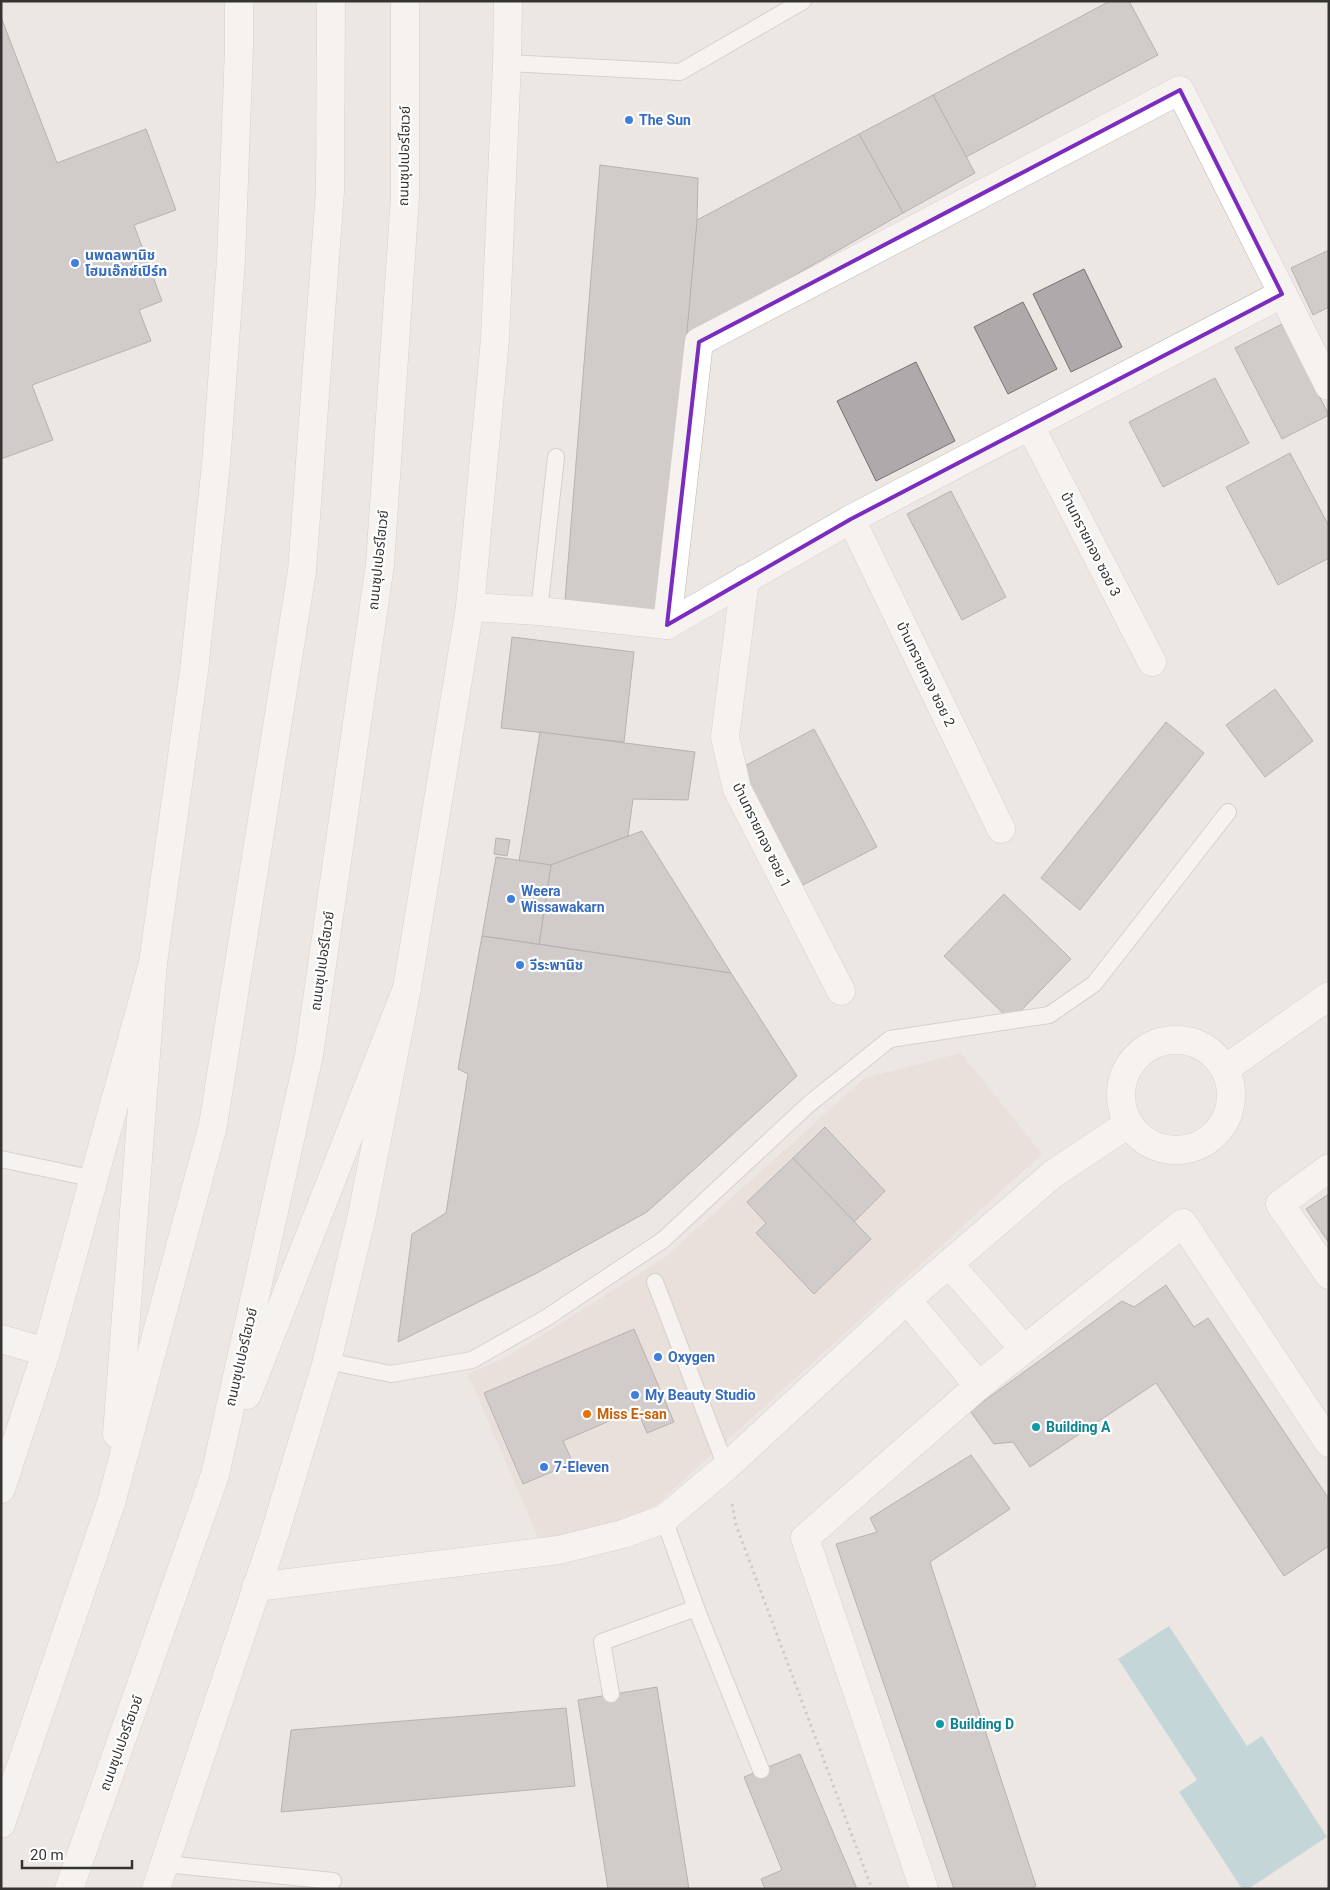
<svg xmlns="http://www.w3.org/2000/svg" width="1330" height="1890" viewBox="0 0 1330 1890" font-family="Roboto,'Noto Sans Thai',sans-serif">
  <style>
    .built { fill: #e4d7d0 }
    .water { fill: #96c0ca }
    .building { fill: #afa9ac; stroke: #767073 }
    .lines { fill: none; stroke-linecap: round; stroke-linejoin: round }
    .lane-casing { stroke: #bbb5b2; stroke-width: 18 }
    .street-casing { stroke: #bbb5b2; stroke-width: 29 }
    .secondary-casing { stroke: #bbb5b2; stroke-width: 29 }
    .highway-casing { stroke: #bbb5b2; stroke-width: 29 }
    .path { stroke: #aca8a5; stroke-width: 3; stroke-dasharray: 2.5 4; stroke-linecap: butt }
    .lane { stroke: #fff; stroke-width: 16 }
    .street { stroke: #fff; stroke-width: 28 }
    .secondary { stroke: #fff; stroke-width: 28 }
    .highway { stroke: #fff; stroke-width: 28 }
    .marked { fill: none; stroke: #7b2cbf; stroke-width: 4; stroke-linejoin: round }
    .shop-dot { fill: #3f7fe0; stroke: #fff; stroke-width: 2 }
    .food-dot { fill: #e8710a; stroke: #fff; stroke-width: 2 }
    .culture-dot { fill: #0f9aa8; stroke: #fff; stroke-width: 2 }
    .labels { text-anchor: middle; stroke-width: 4.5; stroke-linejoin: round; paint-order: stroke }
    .shop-label { font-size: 14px; font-weight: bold; fill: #366cbe; stroke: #fff; text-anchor: start }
    .street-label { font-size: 14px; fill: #363433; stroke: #fff }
    .food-label { font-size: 14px; font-weight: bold; fill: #c56008; stroke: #fff; text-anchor: start }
    .culture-label { font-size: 14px; font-weight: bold; fill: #0d838f; stroke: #fff; text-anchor: start }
  </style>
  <rect width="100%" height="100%" fill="#ede7e4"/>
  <!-- built -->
  <path class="built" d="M961,1053L1042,1154L655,1506L616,1525L540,1542L468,1374L507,1357L664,1258L865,1078Z"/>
  <!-- water -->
  <path class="water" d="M1169,1626L1247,1746L1262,1736L1327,1837L1248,1889H1242L1179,1792L1197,1780L1118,1659Z"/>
  <!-- building -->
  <g class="building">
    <path d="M1110,1H1129L1158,55L966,157L933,95Z"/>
    <path d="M1,17L57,163L146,129L176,210L134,225L162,301L139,310L151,341L32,385L53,440L1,459Z"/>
    <path d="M933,95L975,173L903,213L859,134Z"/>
    <path d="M859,134L903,213L686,338L697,220Z"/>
    <path d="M600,165L698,178L697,220L662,611L565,600Z"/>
    <path d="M1329,250V307L1313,315L1291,268Z"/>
    <path d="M1084,269L1122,347L1071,372L1033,294Z"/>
    <path d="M1023,302L1057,369L1008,394L974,327Z"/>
    <path d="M1282,324L1329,415L1282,439L1235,348Z"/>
    <path d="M916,362L955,441L876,481L837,401Z"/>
    <path d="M1215,378L1249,443L1163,487L1129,422Z"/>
    <path d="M1290,453L1329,526V558L1278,585L1226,487Z"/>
    <path d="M951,491L1006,597L962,620L907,514Z"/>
    <path d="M512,637L634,652L624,742L501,728Z"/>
    <path d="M1275,689L1313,741L1265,777L1226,725Z"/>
    <path d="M1166,722L1204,753L1080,910L1041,878Z"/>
    <path d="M814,729L877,847L801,886L739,769Z"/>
    <path d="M540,732L695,752L688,800L633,799L628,836L551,865L519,861Z"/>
    <path d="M642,831L731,973L539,944L551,865Z"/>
    <path d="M496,838L510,840L507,856L494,854Z"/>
    <path d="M496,857L551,865L539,944L482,936Z"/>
    <path d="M1004,894L1071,959L1011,1021L944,956Z"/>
    <path d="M482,936L731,973L797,1076L647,1212L535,1274L398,1342L412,1234L446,1213L468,1074L458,1069Z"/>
    <path d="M825,1127L885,1191L854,1222L793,1158Z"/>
    <path d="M793,1158L871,1239L814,1294L756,1233L766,1223L747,1202Z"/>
    <path d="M1329,1194V1243L1306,1209Z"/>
    <path d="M1166,1285L1194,1327L1208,1318L1329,1499V1546L1284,1576L1156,1383L1030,1467L1013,1442L994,1444L970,1411L1122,1301L1134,1307Z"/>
    <path d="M634,1329L674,1422L647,1433L637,1409L563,1441L573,1463L523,1484L484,1393Z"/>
    <path d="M971,1455L1010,1509L930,1562L1036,1886L1029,1889H954L836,1544L877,1532L870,1518Z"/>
    <path d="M657,1687L689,1889H608L578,1700Z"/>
    <path d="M566,1708L575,1786L281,1812L291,1730Z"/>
    <path d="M800,1754L857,1889H765L761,1879L782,1870L744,1777Z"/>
  </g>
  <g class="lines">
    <defs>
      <g id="lane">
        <path d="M507,63L680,72L803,1"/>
        <path d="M539,611L556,457"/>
        <path d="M1,1159L95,1179"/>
        <path d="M655,1282L726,1467"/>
        <path d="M327,1361L391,1374L472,1360L546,1318L663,1240L809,1104L890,1039L1049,1015L1094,984L1228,812"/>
        <path d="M664,1519L696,1608L761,1770"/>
        <path d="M611,1694L602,1642L696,1608"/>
        <path d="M165,1864L333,1881"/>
      </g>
      <g id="street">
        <path d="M1030,426L1152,662"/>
        <path d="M851,519L1001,829"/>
        <path d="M745,579L725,737L737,789L841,991"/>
        <path d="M470,607L539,611L667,625L851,519L1282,294"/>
        <path d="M667,625L699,342L1180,90L1329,386"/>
        <circle cx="1176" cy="1095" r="55"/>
        <path d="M1225,1069L1329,996"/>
        <path d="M1329,1168L1280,1204L1329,1275"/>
        <path d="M949,1264L1024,1349"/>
        <path d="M907,1300L979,1386"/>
        <path d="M1,1339L46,1352"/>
        <path d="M256,1587L559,1550L623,1534L664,1519L726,1467L907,1300L1053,1174L1128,1124"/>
        <path d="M924,1889L805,1538L983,1382L1183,1223L1329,1443"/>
      </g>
      <g id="secondary">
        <path d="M1,1489L46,1352L153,963L194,671L216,464L231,260L239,47V1"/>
        <path d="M156,1889L273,1539L327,1361L362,1215L407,988L470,607L495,339L507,63L508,1"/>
      </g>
      <g id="highway">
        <path d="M247,1395L407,988"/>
        <path d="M117,1434L153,963"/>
        <path d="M1,1824L111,1503L213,1125L302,571L330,191L331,1"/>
        <path d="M69,1889L215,1475L309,1055L380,564L405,197V1"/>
      </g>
    </defs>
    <!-- lane casing -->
    <use href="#lane" class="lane-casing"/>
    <!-- street casing -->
    <use href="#street" class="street-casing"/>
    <!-- secondary casing -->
    <use href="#secondary" class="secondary-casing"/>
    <!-- highway casing -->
    <use href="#highway" class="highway-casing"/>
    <!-- path -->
    <path class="path" d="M732,1504L736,1525L872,1889"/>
    <!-- lane -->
    <use href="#lane" class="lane"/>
    <!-- street -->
    <use href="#street" class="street"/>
    <!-- secondary -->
    <use href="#secondary" class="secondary"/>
    <!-- highway -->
    <use href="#highway" class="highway"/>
  </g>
  <!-- marked area -->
  <path d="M0 0H1330V1890H0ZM1180,90L1282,294L851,519L667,625L699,342Z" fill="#ede7e4" fill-opacity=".55" fill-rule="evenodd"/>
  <path class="marked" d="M1180,90L1282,294L851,519L667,625L699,342Z"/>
  <!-- markers -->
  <g class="shop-dot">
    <circle cx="629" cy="120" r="5"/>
    <circle cx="75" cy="263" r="5"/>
    <circle cx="511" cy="899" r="5"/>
    <circle cx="520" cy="965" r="5"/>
    <circle cx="658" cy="1357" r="5"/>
    <circle cx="635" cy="1395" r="5"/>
    <circle cx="544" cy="1467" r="5"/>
  </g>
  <circle class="food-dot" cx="587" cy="1414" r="5"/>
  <g class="culture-dot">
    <circle cx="1036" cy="1427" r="5"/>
    <circle cx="940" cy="1724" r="5"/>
  </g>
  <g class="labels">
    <!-- shop labels -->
    <g class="shop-label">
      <text x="639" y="125">The Sun</text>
      <text x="85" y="260">นพดลพานิช<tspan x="85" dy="16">โฮมเอ๊กซ์เปิร์ท</tspan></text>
      <text x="521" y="896">Weera<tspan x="521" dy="16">Wissawakarn</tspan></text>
      <text x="530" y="970">วีระพานิช</text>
      <text x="668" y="1362">Oxygen</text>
      <text x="645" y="1400">My Beauty Studio</text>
      <text x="554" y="1472">7-Eleven</text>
    </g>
    <!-- street labels -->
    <g class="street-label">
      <text transform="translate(404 156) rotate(-89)" y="5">ถนนซุปเปอร์ไฮเวย์</text>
      <text transform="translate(1091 544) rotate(63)" y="5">บ้านทรายทอง ซอย 3</text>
      <text transform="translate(378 560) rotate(-84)" y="5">ถนนซุปเปอร์ไฮเวย์</text>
      <text transform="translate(926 674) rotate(64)" y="5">บ้านทรายทอง ซอย 2</text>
      <text transform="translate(762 835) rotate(64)" y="5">บ้านทรายทอง ซอย 1</text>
      <text transform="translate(322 961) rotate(-82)" y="5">ถนนซุปเปอร์ไฮเวย์</text>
      <text transform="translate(241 1357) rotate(-77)" y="5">ถนนซุปเปอร์ไฮเวย์</text>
      <text transform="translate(121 1743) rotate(-70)" y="5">ถนนซุปเปอร์ไฮเวย์</text>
    </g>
    <!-- food labels -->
    <g class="food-label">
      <text x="597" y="1419">Miss E-san</text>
    </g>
    <!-- culture labels -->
    <g class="culture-label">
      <text x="1046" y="1432">Building A</text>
      <text x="950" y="1729">Building D</text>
    </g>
  </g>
  <!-- border -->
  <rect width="1330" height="1890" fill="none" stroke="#363433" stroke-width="5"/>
  <!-- scale -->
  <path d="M22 1860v8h110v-8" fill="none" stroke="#363433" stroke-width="2.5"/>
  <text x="30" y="1860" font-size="15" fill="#363433" stroke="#ffffff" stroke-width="4" paint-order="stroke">20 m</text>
</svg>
